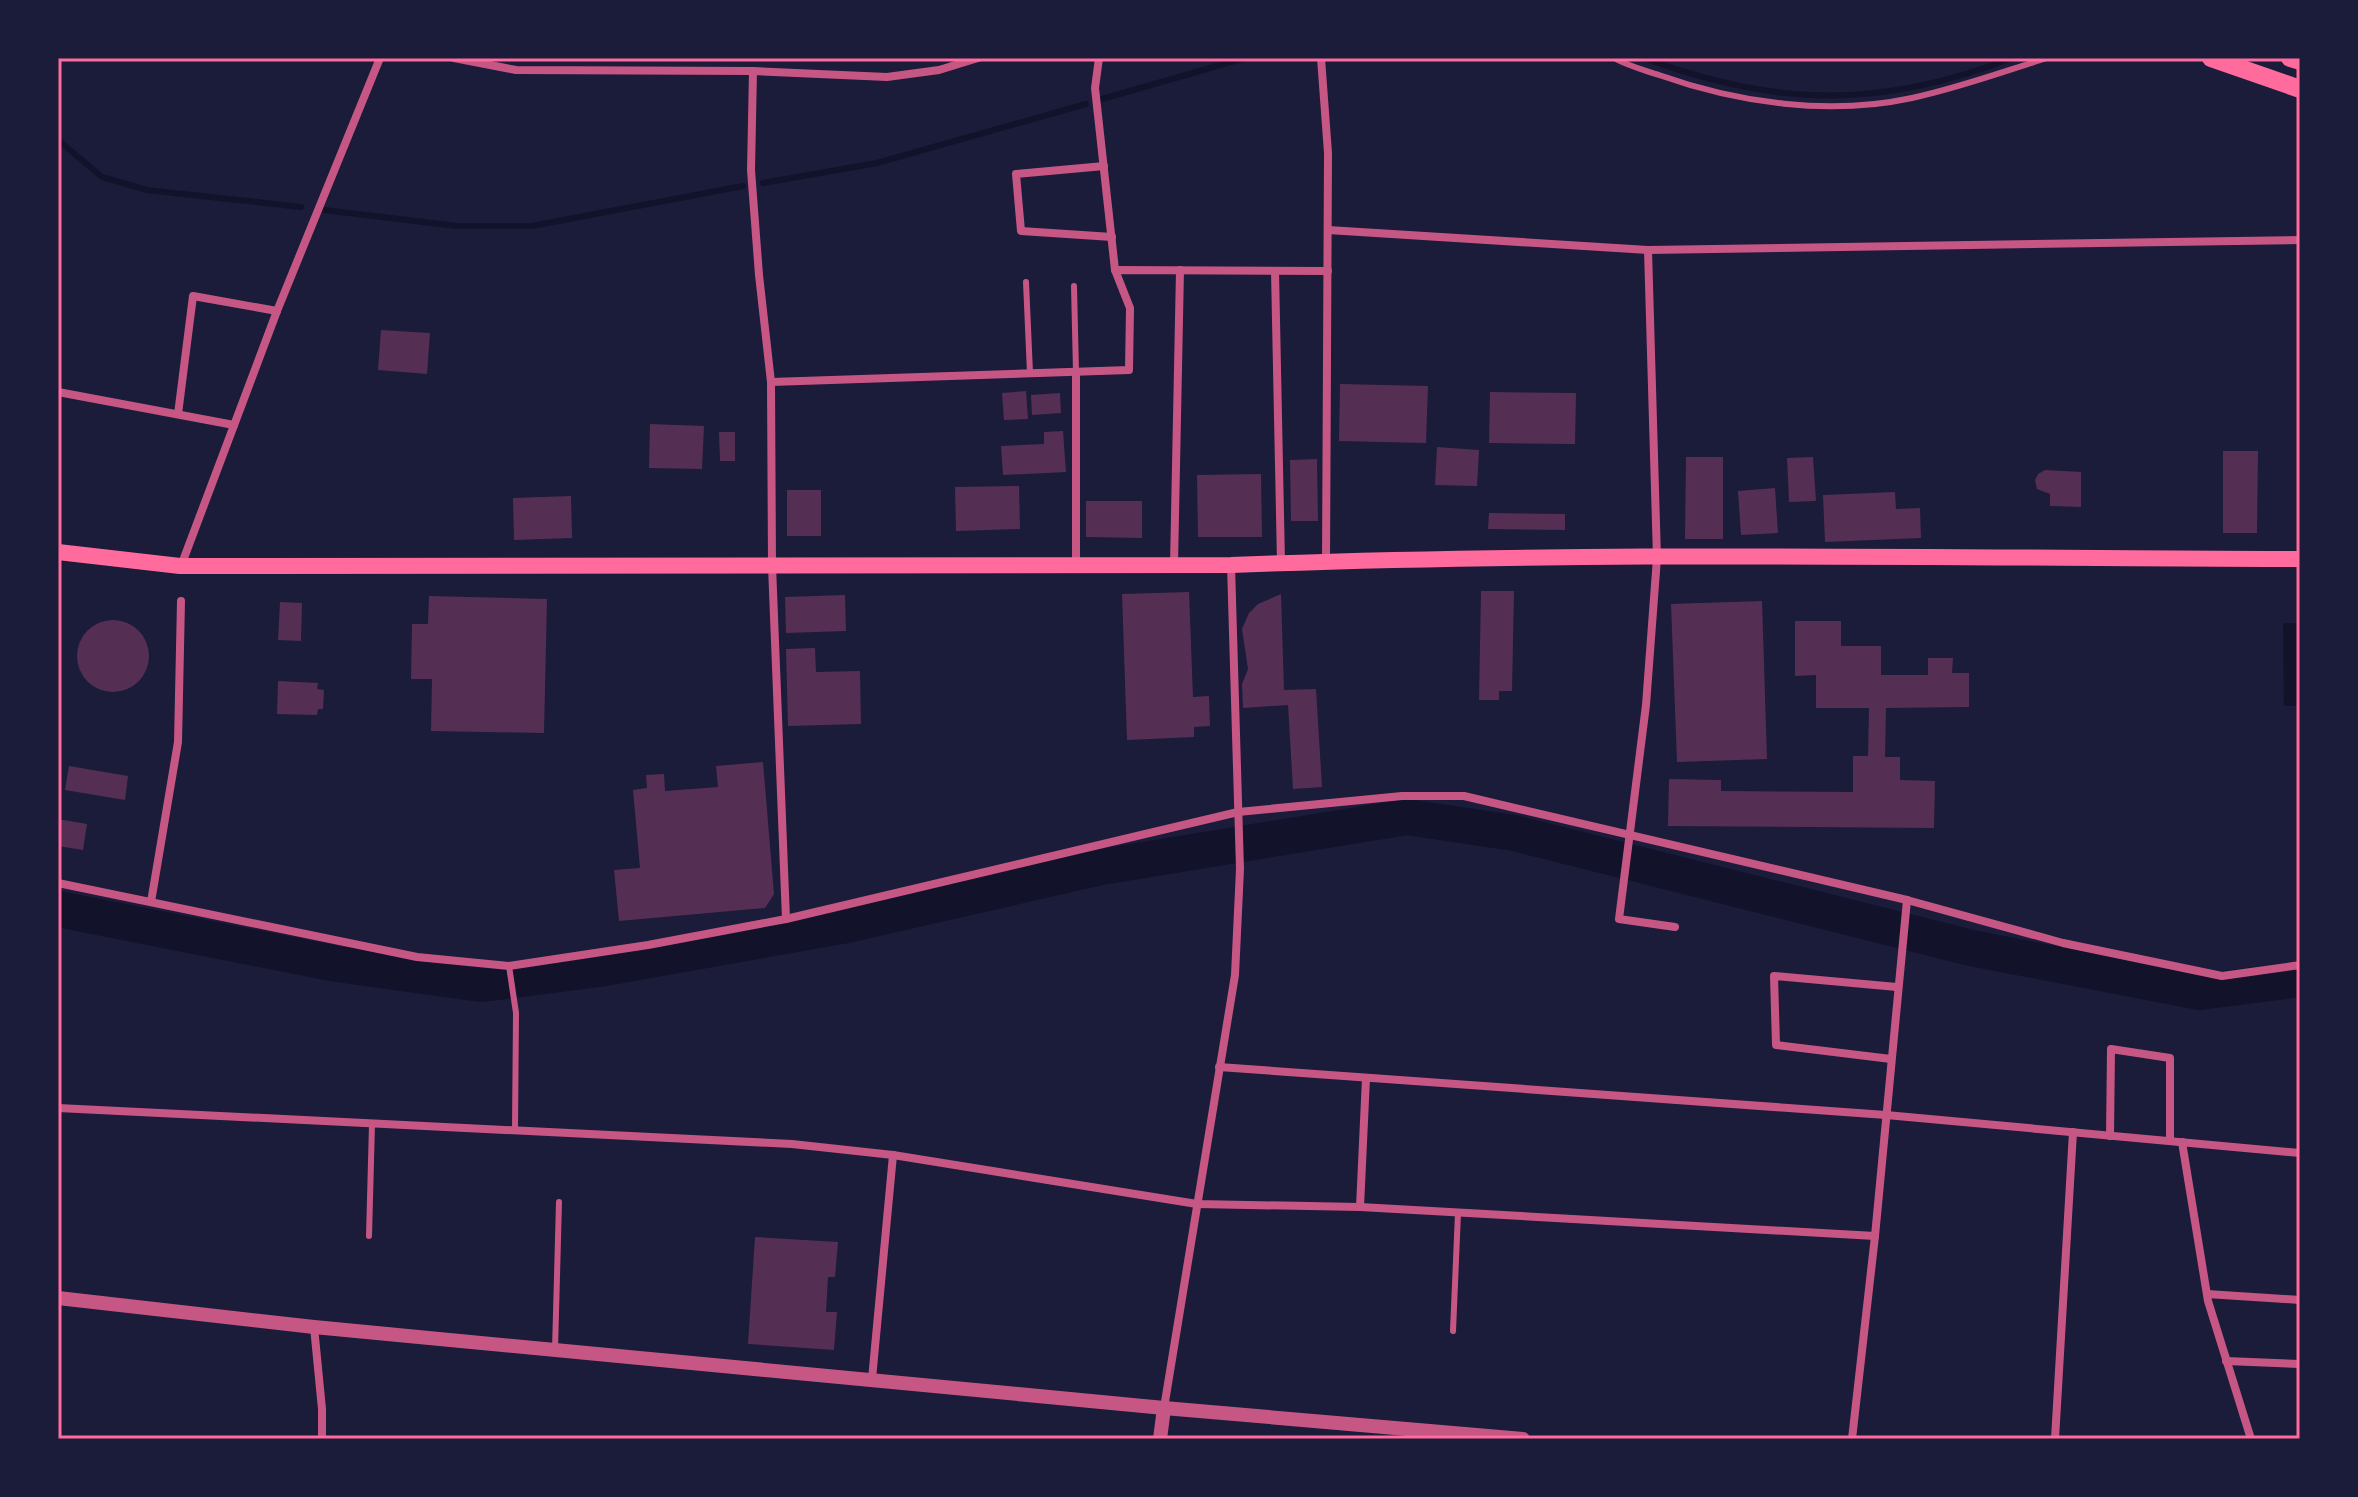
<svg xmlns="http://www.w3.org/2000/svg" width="2358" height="1497" viewBox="0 0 2358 1497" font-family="Signika,sans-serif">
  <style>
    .water { fill: #12122b }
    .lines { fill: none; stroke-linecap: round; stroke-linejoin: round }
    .stream { stroke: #12122b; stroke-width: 6 }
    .river { stroke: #12122b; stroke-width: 36 }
    .building { fill: #542f53 }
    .service { stroke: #c65784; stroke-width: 6 }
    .minor { stroke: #c65784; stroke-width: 8 }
    .tertiary { stroke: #c65784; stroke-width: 14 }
    .secondary { stroke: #ff6b9d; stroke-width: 16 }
    .trunk { stroke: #ff6b9d; stroke-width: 18 }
    .neatline { fill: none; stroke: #ff6b9d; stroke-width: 3 }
  </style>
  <rect width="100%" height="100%" fill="#1b1b3a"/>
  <!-- water -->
  <path class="water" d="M2283,623H2300V706H2284Z"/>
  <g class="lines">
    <!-- stream -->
    <g class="stream">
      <path d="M1644,58C1776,107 1880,109 2012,58"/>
      <path d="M1102,99L1245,58"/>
      <path d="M58,140L102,177L147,190L301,207"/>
      <path d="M763,183L877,163L1086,104"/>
      <path d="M324,210L457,226H532L743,186"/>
    </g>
    <!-- river -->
    <path class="river" d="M58,909L337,964L481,984L599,969L847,925L1101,867L1407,817L1514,833L1971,948L2200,992L2300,979"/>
  </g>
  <!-- building -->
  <g class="building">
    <path d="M381,330L430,333L427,374L378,370Z"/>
    <path d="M1340,384L1428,386L1426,443L1339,441Z"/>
    <path d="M1026,391L1028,419L1004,420L1002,393Z"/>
    <path d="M1490,392L1576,393L1575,444L1489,443Z"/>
    <path d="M1060,393L1061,413L1032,415L1031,395Z"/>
    <path d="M650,424L704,426L702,469L649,468Z"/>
    <path d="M1063,431L1066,472L1003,475L1001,446L1044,444V432Z"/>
    <path d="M719,432H735V461H720Z"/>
    <path d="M1437,447L1479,450L1477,486L1435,485Z"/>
    <path d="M2223,451H2258L2257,533H2223Z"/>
    <path d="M1686,457H1723V539H1685Z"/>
    <path d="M1813,457L1816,501L1789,502L1787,458Z"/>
    <path d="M1317,459L1318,521H1291L1290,460Z"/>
    <path d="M2045,470L2081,472V507L2050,506V494L2037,489L2035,480L2038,474Z"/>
    <path d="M1261,474L1262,537H1198L1197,475Z"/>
    <path d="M1019,486L1020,529L956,531L955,487Z"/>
    <path d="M1775,488L1778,533L1741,535L1738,491Z"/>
    <rect x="787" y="490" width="34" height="46"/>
    <path d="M1895,492L1896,509L1920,508L1921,538L1825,542L1823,495Z"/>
    <path d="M571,496L572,538L514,540L513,498Z"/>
    <path d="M1086,501H1142V538L1086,537Z"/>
    <path d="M1489,513L1565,514V530L1488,529Z"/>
    <path d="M1481,591H1514L1512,691H1499V700H1479Z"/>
    <path d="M1189,592L1193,697L1209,696L1210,726L1194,727V737L1127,740L1122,594Z"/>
    <path d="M1281,594L1284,690L1316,689L1322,787L1293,789L1288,705L1243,708L1242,684L1248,669L1242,629L1249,613L1258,604Z"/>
    <path d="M845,595L846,631L786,633L785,597Z"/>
    <path d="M429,596L547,599L544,733L431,731L432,679H411L412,624H428Z"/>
    <path d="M1762,601L1767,759L1677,762L1671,604Z"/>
    <path d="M280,602L302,603L301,641L278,640Z"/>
    <circle cx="113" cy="656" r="36"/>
    <path d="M1795,621H1841V646H1881V675H1928V658H1953L1952,673H1969V707L1886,708L1885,757H1900V780L1935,781L1934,828L1668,826L1669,779L1721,780V791L1853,792V756H1868L1869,708H1816V675L1795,676Z"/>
    <path d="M815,648L816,672L860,671L861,724L788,726L786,649Z"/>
    <path d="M278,681L318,683L317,689L324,690L323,709H318L317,715L277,714Z"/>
    <path d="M763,762L774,894L765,908L619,921L614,870L640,868L633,790L647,788L646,775L664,774L665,791L718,787L716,766Z"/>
    <path d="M69,766L128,776L125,800L65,790Z"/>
    <path d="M58,819L87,824L83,850L58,846Z"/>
    <path d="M755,1237L838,1242L835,1277H828L826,1312H837L834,1350L748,1344Z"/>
  </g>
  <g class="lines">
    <!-- service -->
    <g class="service">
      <path d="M1614,58C1628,66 1644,70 1659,75C1738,103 1829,116 1912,98C1959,88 2002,72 2047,58"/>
      <path d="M1026,282L1030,373"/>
      <path d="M1074,286L1076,372"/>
      <path d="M509,966L516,1013L515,1129"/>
      <path d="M369,1236L372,1124"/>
      <path d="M1453,1331L1458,1213"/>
      <path d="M555,1350L559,1202"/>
    </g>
    <!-- minor -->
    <g class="minor">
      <path d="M454,58L516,70L753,71L887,77L939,70L978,58"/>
      <path d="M1099,58L1095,88L1115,270"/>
      <path d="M1321,58L1328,153L1326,562"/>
      <path d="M753,71L751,170L759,275L771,382L772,566L786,919"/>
      <path d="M1104,166L1016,174L1021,231L1112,237"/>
      <path d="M1328,230L1648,250L2300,240"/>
      <path d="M1648,250L1657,558L1646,705L1619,919L1675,927"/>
      <path d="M1275,271L1281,563"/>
      <path d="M1076,372V566"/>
      <path d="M771,382L1129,370L1130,308L1115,270L1328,271"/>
      <path d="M58,392L234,425"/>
      <path d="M178,414L193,296L277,311"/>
      <path d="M1174,565L1180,270"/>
      <path d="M181,566L277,311L380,58"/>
      <path d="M58,883L417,957L509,966L648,945L786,919L1238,812L1402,796H1464L1907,900L2063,943L2222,976L2300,965"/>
      <path d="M151,902L178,742L181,601"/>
      <path d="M1891,1059L1776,1045L1774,976L1897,987"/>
      <path d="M1219,1067L1886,1115L2300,1153"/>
      <path d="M58,1108L792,1144L893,1155L1197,1204L1360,1207L1875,1236"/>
      <path d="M2110,1136L2111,1049L2170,1058V1141"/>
      <path d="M2182,1142L2208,1301L2251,1439"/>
      <path d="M1360,1207L1366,1078"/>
      <path d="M2207,1294L2300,1300"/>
      <path d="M314,1327L322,1409V1439"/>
      <path d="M2226,1361L2300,1364"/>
      <path d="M872,1379L893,1155"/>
      <path d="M1164,1408L1235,975L1240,869L1231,565"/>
      <path d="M1852,1439L1875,1236L1907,900"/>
      <path d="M2055,1439L2073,1132"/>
    </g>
    <!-- tertiary -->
    <g class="tertiary">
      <path d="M58,1298L314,1327L1164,1408L1523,1439"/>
      <path d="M1160,1439L1164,1408"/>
    </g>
    <!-- secondary -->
    <path class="secondary" d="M58,552L180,566L1231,565C1587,551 1944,558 2300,559"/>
    <!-- trunk -->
    <g class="trunk">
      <path d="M2211,58L2300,89"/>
      <path d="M2290,58L2300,61"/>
    </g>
  </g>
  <!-- border -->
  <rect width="2358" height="1497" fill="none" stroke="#1b1b3a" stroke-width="120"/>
  <rect x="60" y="60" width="2238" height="1377" class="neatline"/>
</svg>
